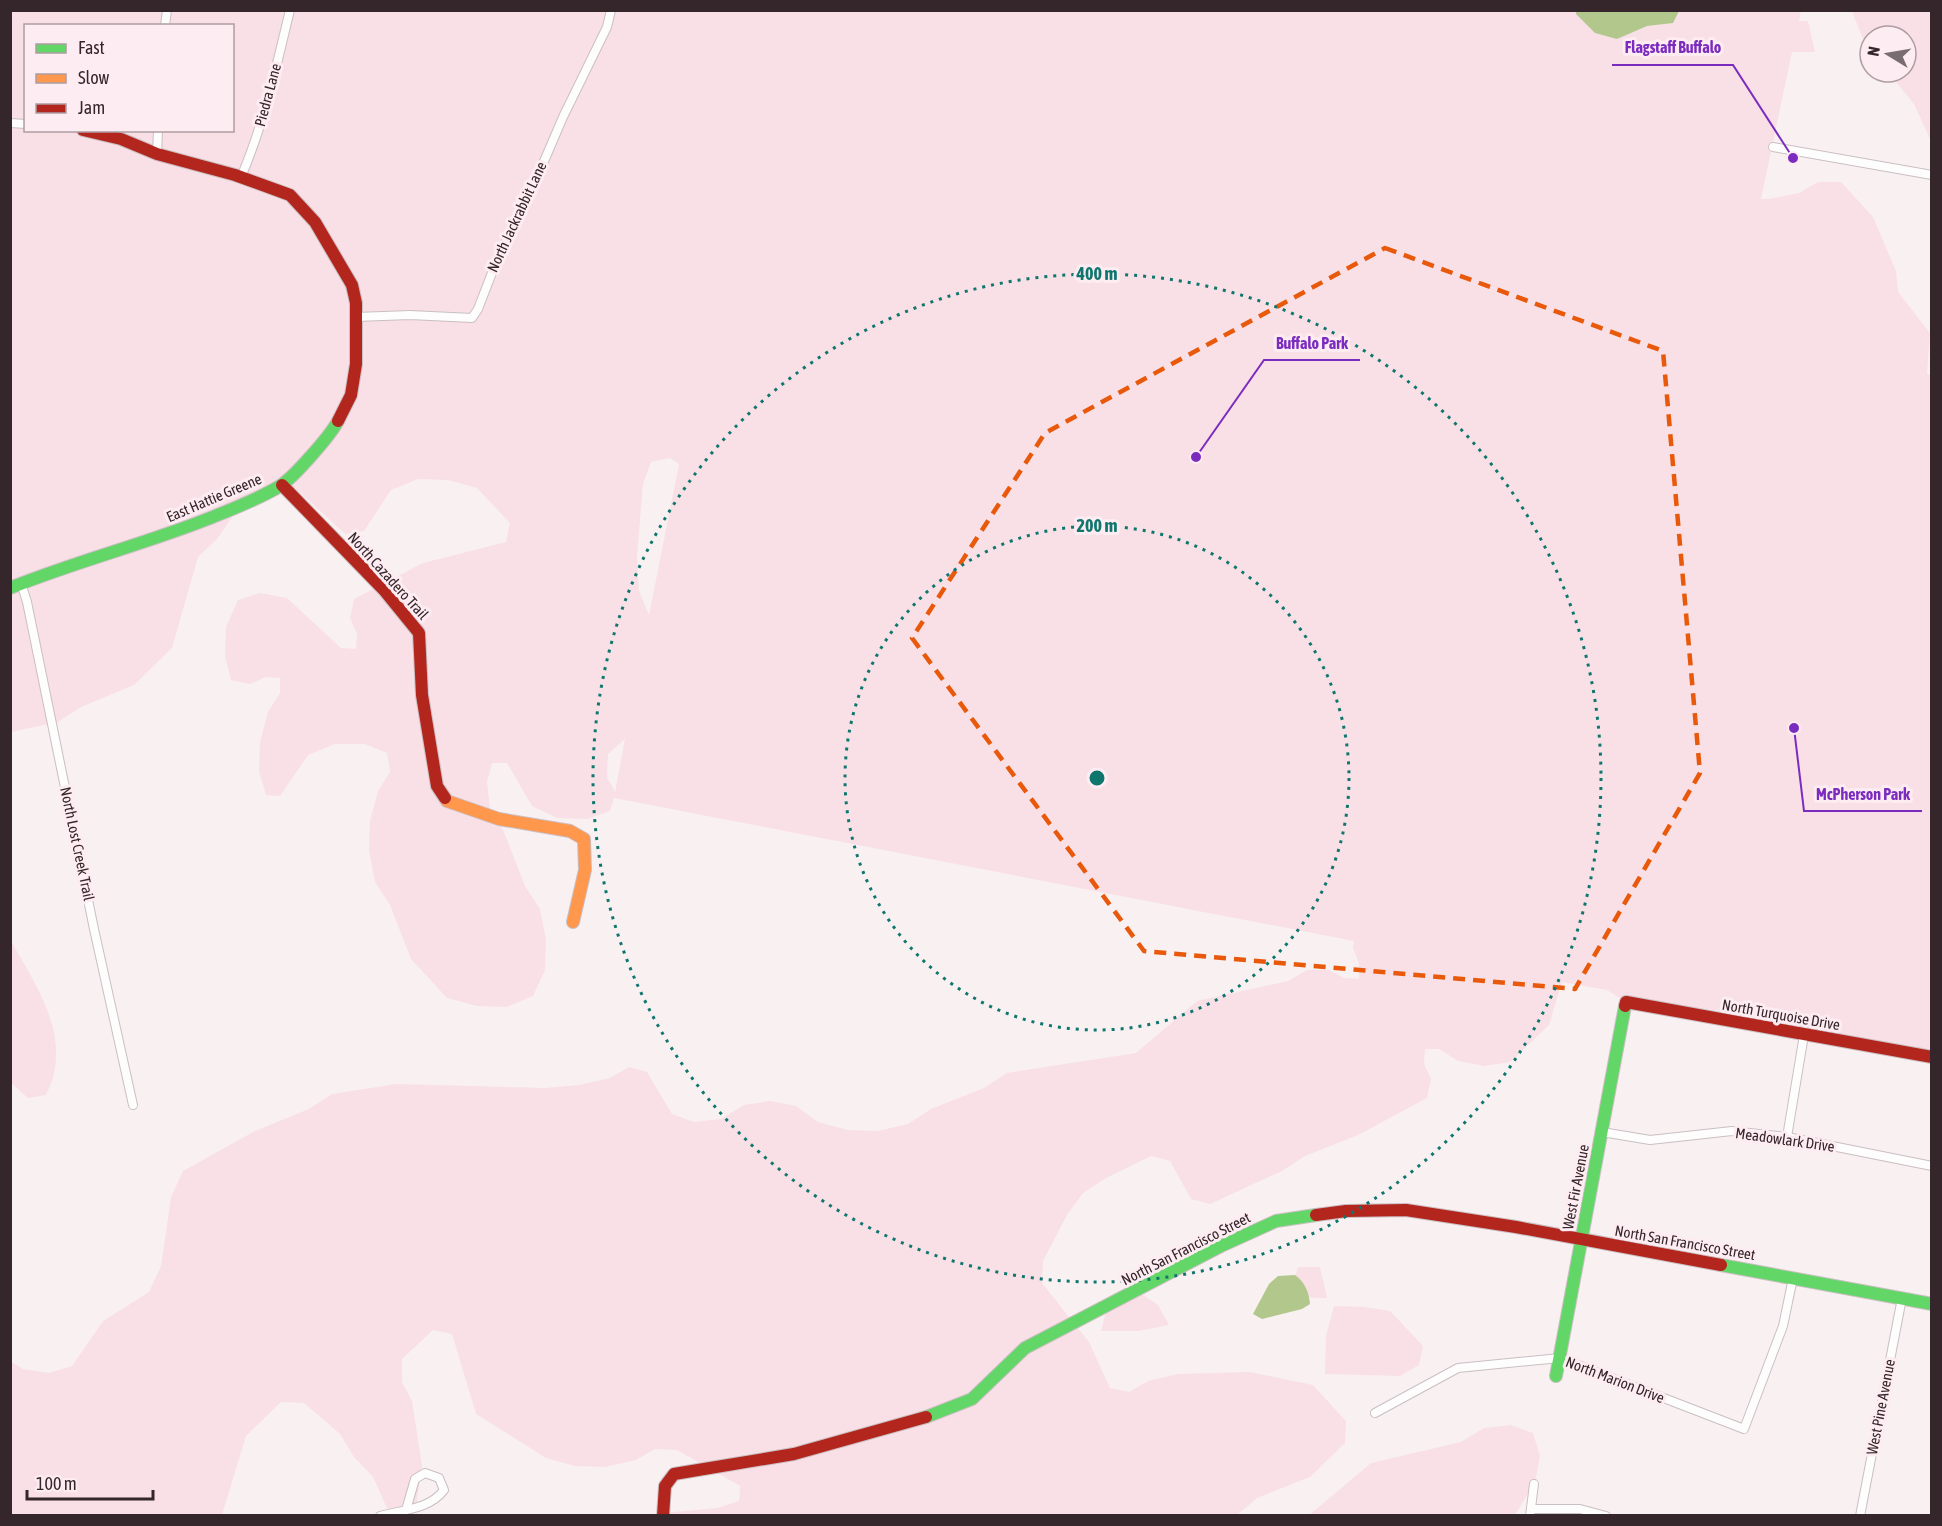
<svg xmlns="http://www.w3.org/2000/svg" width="1942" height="1526" viewBox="0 0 1942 1526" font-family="'Asap Condensed',sans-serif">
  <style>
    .green { fill: #f8e0e6; fill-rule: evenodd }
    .water { fill: #b2c78b }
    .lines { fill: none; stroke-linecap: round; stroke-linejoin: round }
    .street-casing { stroke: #cabfc2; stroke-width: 10 }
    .fast-casing { stroke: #cabfc2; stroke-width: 14 }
    .slow-casing { stroke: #cabfc2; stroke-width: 14 }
    .jam-casing { stroke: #cabfc2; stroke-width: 14 }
    .street { stroke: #fefdfd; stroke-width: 8 }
    .fast { stroke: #63d668; stroke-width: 12 }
    .slow { stroke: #ff974d; stroke-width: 12 }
    .jam { stroke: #b3261e; stroke-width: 12 }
    .marked { fill: none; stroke: #e8590c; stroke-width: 4.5; stroke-dasharray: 12 8; stroke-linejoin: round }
    .ring { fill: none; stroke: #0f766e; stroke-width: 3; stroke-dasharray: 3 6 }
    .labels { text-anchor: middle; stroke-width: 6; stroke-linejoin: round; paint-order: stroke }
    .street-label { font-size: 15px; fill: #35262b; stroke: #fdecf1 }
    .centre { fill: #0f766e; stroke: #fdecf1; stroke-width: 3 }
    .ring-label { font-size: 18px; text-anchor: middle; font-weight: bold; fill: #0f766e; stroke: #fdecf1; stroke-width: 6; stroke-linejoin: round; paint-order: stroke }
    .leader { fill: none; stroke: #7b2cbf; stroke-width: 2 }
    .callout-dot { fill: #7b2cbf; stroke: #fdecf1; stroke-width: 2 }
    .callout-label { font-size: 16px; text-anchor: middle; font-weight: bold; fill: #7b2cbf; stroke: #fdecf1; stroke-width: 6; stroke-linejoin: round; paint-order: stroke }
  </style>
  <rect width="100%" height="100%" fill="#f9f0f2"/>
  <!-- green -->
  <g class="green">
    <path d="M11,11H1801L1799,21H1808L1815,52H1792L1761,199H1769L1799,193L1818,182H1841L1873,217L1896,271L1898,292L1930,333L1927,374L1932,375L1931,1056L1796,1031L1789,1024L1737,1012L1626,1002L1607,990L1562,982L1549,1025L1510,1062L1484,1066L1458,1061L1439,1049H1425L1424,1064L1431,1079L1427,1098L1358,1135L1305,1156L1282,1171L1210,1204L1191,1199L1170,1161L1151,1156L1106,1178L1083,1193L1067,1215L1043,1261L1042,1283L1089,1342L1110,1388L1129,1392L1148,1381L1178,1374L1250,1372L1313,1385L1346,1421L1345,1443L1310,1477L1257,1498L1237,1515H642L717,1508L739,1501L740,1486L677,1450L655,1449L636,1460L605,1467L575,1466L546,1458L476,1414L452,1334L433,1330L402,1359V1382L412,1401L422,1466L417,1501L411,1515H390L373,1477L354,1457L340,1434L304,1403L281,1402L246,1436L222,1515L165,1514L162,1516L11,1515L10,1361L23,1369L49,1373L72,1366L103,1321L149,1292L161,1266L171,1197L183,1171L255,1131L309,1109L332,1094L396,1084L545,1088L579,1085L610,1078L629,1067L647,1072L672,1114L694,1122L721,1119L744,1105L770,1101L796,1106L818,1122L848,1130L878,1131L908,1124L931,1109L984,1088L1007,1073L1136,1053L1197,1001L1288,981L1307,970H1329L1344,978L1359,979V963L1353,948L1354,941L614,798L610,811L587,819L557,818L532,806L507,763H492L487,782L490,808L504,832L525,886L540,909L546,940L545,970L533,996L507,1007L477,1006L447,998L411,959L390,905L375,882L369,851L370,821L378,791L390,772L387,753L365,744H335L308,755L280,796L266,795L259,772L260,742L268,712L280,693V678L265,677L250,684L231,680L225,657L226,627L238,600L260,593L287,598L341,648L356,649L357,634L350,618L354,599L423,563L506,542L510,523L477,488L448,480L418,479L391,490L364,531L345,534L294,487H271L233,516L217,539L198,557L172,648L134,685L81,707L58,722L11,732ZM26,26H232V130H26ZM670,458L679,464L649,615L639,591L637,557L643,484L651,462ZM625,739L615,792L607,777L608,754Z"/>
    <path d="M1852,11H1931V141L1914,104L1888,72H1906V36H1870V49L1864,42Z"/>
    <path d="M10,939C32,979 65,1025 54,1073C53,1080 49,1088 46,1095L28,1098L11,1083Z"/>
    <path d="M1298,1267H1320L1327,1298L1289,1297Z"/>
    <path d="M1140,1293L1158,1305L1169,1325L1138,1331H1101L1109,1300Z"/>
    <path d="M1334,1306L1364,1307L1390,1311L1423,1346L1419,1365L1400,1376L1325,1374L1326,1336Z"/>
    <path d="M1511,1425L1533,1433L1540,1456L1535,1482L1515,1515L1308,1516L1371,1463L1461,1442L1484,1428Z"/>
  </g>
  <!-- water -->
  <g class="water">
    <path d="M1576,11V10L1679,11L1673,23L1647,26L1617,39L1595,33L1576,14Z"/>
    <path d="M1295,1275C1305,1282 1309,1293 1310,1304L1302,1309L1262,1319L1253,1314L1269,1284L1278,1276Z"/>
  </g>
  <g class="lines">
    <defs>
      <g id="street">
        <path d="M165,26L167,10"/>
        <path d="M10,123L26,124"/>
        <path d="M1773,147L1932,175"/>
        <path d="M157,154L158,130"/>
        <path d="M241,177C264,124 276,67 290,10"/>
        <path d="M356,317L410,315L472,318L478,309L500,252L524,208L563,117L607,27L611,10"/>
        <path d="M21,583L27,602L94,929L133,1105"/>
        <path d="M1602,1132L1650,1140L1732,1131L1787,1137L1932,1166"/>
        <path d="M1787,1137L1804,1035"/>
        <path d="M1375,1413L1458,1368L1560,1358L1744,1429L1783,1326L1793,1278"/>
        <path d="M1531,1509H1580L1606,1516"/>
        <path d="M380,1516C403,1510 430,1509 444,1490L439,1478L425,1473L415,1479L406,1510"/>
        <path d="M1530,1516L1534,1484"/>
        <path d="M1860,1516L1902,1298"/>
      </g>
      <g id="fast">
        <path d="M10,588C74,562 141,545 205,520C230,510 257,500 280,486C294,477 330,436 338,421"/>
        <path d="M1721,1265L1932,1304"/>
        <path d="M1556,1376L1625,1006"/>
        <path d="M926,1417L972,1399L1025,1348L1221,1246L1276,1221L1316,1215"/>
      </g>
      <path id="slow" d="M445,798L447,801L499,819L570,831L584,839L585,870L573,922"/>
      <g id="jam">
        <path d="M83,130L121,139L157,154L235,175L290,195L315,222L352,285L356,303V364L351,395L338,421"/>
        <path d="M282,485L384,590L419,633L422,695L437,786L445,798"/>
        <path d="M1625,1006L1626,1002L1932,1057"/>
        <path d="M1316,1215L1346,1211L1406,1210L1516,1227L1721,1265"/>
        <path d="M663,1516L665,1486L674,1474L794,1454L926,1417"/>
      </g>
    </defs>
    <!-- street casing -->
    <use href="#street" class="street-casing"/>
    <!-- fast casing -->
    <use href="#fast" class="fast-casing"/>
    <!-- slow casing -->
    <use href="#slow" class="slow-casing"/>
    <!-- jam casing -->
    <use href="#jam" class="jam-casing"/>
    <!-- street -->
    <use href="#street" class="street"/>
    <!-- fast -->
    <use href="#fast" class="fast"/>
    <!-- slow -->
    <use href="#slow" class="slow"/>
    <!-- jam -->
    <use href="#jam" class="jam"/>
  </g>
  <!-- marked area -->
  <path class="marked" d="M1385,248L1663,351L1700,773L1575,989L1144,951L912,638L1045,433Z"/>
  <!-- distance rings -->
  <g class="ring">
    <circle cx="1097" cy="778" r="252"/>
    <circle cx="1097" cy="778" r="504"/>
  </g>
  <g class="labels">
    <!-- street labels -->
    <g class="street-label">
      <text transform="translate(268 95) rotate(-75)" y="5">Piedra Lane</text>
      <text transform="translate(517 217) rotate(-65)" y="5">North Jackrabbit Lane</text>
      <text transform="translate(214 498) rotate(-23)" y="5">East Hattie Greene</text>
      <text transform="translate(388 576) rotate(48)" y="5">North Cazadero Trail</text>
      <text transform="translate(77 844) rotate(78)" y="5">North Lost Creek Trail</text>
      <text transform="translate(1781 1015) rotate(10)" y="5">North Turquoise Drive</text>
      <text transform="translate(1785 1140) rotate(8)" y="5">Meadowlark Drive</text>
      <text transform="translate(1576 1187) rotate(-79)" y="5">West Fir Avenue</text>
      <text transform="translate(1685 1243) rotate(10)" y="5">North San Francisco Street</text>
      <text transform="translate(1186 1249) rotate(-27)" y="5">North San Francisco Street</text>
      <text transform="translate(1615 1380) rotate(21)" y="5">North Marion Drive</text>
      <text transform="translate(1881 1407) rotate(-79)" y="5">West Pine Avenue</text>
    </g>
  </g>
  <circle cx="1097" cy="778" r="9" class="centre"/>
  <g class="ring-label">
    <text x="1097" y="280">400 m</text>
    <text x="1097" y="532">200 m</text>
  </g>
  <!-- callouts -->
  <path class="leader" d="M1793 158L1733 65H1612M1196 457L1264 360H1360M1794 728L1804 811H1922"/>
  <g class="callout-dot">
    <circle cx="1793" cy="158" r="6"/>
    <circle cx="1196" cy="457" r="6"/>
    <circle cx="1794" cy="728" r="6"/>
  </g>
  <g class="callout-label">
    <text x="1673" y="53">Flagstaff Buffalo</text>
    <text x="1312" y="349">Buffalo Park</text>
    <text x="1863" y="800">McPherson Park</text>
  </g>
  <!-- border -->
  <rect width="1942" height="1526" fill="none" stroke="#35262b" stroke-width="24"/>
  <!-- legend -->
  <rect x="24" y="24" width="210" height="108" fill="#fdecf1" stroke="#ad9da2" stroke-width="1.5"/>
  <rect x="36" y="44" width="30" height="9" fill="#63d668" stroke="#ad9da2" stroke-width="1.5"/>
  <text x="78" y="54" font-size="18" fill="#35262b">Fast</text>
  <rect x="36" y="74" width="30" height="9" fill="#ff974d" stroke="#ad9da2" stroke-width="1.5"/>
  <text x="78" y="84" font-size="18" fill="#35262b">Slow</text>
  <rect x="36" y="104" width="30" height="9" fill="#b3261e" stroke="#ad9da2" stroke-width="1.5"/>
  <text x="78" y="114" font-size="18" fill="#35262b">Jam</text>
  <!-- north arrow -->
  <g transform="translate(1888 54) rotate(281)"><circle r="28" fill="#fdecf1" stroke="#ad9da2" stroke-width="1.5"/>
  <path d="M0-4.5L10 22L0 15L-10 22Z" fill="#7a6d71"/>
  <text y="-9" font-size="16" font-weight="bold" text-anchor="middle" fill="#35262b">N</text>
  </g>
  <!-- scale -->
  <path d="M27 1490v9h126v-9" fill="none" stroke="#35262b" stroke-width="3"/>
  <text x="36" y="1490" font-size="18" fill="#35262b" stroke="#fdecf1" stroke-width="4.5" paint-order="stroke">100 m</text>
</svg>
